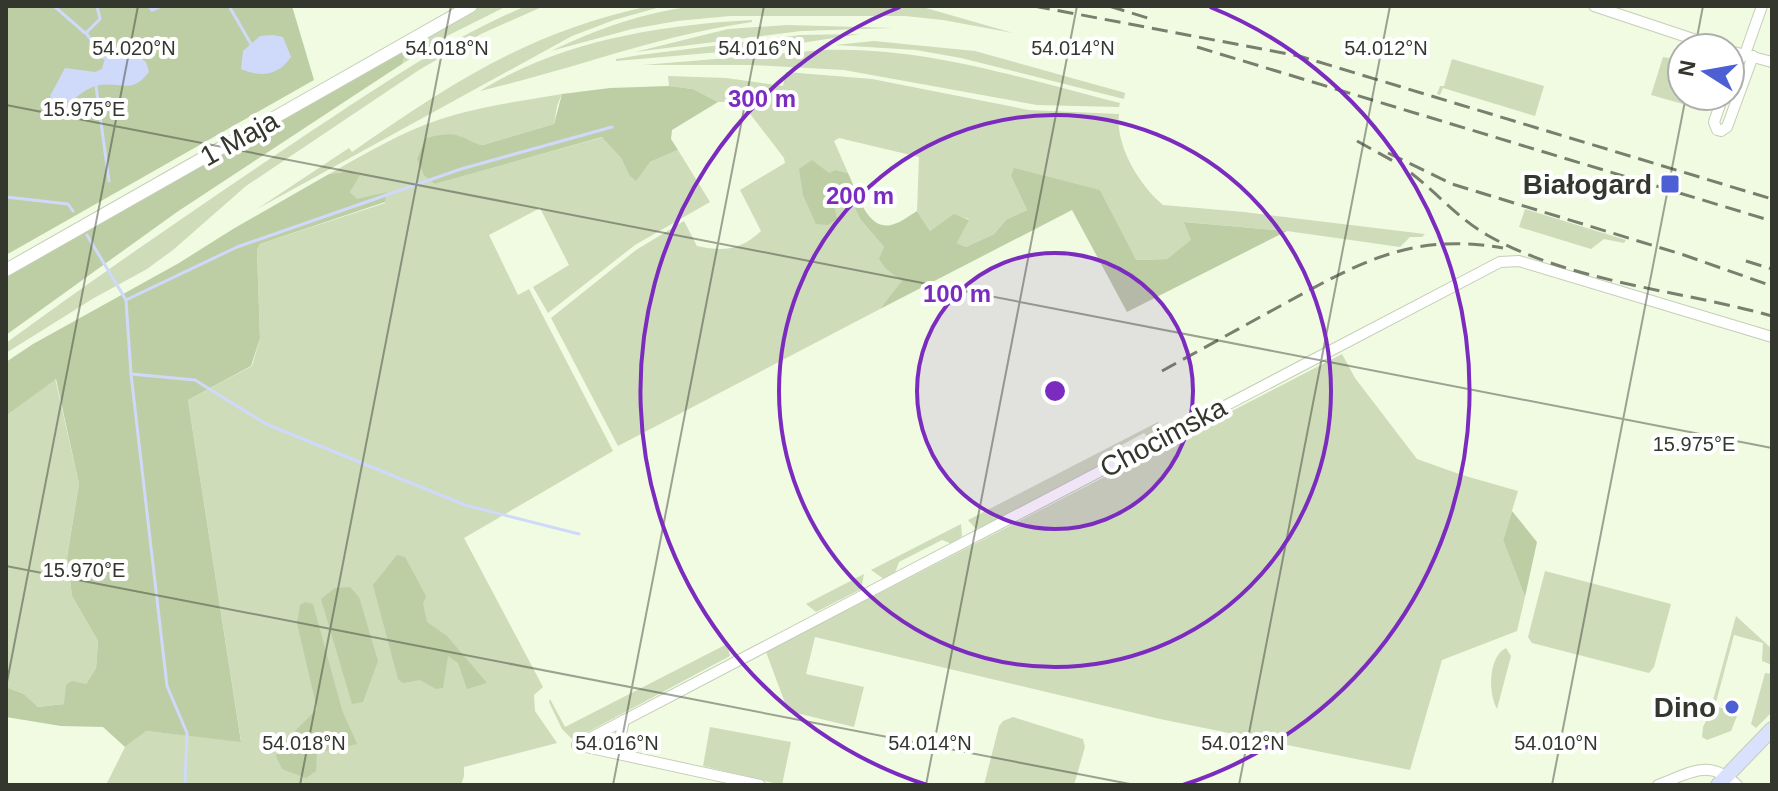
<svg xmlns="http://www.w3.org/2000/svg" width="1778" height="791" viewBox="0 0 1778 791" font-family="Arial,sans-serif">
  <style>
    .green { fill: #cedcba }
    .forest { fill: #bdcea5 }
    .water { fill: #cfd9fa }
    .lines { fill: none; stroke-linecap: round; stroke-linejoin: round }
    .stream { stroke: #cfd9fa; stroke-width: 3 }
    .minor-casing { stroke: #c4ceb7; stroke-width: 12 }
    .tertiary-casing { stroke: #c4ceb7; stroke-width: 14 }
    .secondary-casing { stroke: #c4ceb7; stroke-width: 16 }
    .minor { stroke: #fff; stroke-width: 10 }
    .tertiary { stroke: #fff; stroke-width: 12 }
    .secondary { stroke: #dae1fd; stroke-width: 14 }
    .rail { stroke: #787f6f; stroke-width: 3; stroke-dasharray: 16 8; stroke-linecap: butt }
    .ticks { fill: none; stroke: #33372d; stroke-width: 2; stroke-opacity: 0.45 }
    .ring { fill: none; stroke: #7b2cbf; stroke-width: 4 }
    .poi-dot { fill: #4d5fd5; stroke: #fff; stroke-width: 3 }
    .labels { text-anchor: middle; stroke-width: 8; stroke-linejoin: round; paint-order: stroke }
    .street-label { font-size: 28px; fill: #33372d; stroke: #fff }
    .poi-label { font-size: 28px; font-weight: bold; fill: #33372d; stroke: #fff; text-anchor: end }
    .ticks-label { font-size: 20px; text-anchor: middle; fill: #33372d; stroke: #fff; stroke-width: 8; stroke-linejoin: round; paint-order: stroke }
    .centre { fill: #7b2cbf; stroke: #fff; stroke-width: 4 }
    .ring-label { font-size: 24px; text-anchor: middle; font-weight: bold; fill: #7b2cbf; stroke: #fff; stroke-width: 8; stroke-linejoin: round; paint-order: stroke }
  </style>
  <rect width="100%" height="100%" fill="#f0fbe2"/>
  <!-- green -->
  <g class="green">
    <path d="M481,6H507L447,36L402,64L403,50Z"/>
    <path d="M526,6H544L481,34L419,70L246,186L173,250L147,269L94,298L6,353V343C103,272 201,205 301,138C374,90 445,40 526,6Z"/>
    <path d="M649,6H664L614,20L572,36L257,209L349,148L352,152C453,82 527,33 649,6Z"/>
    <path d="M696,6H919L1013,33L943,20L905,16H730L677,21L632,29L551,51C597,29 644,12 696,6Z"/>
    <path d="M752,20V22C659,35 571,70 480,91C560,41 660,25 752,20Z"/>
    <path d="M787,25L893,28L801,31L635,52L728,29Z"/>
    <path d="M860,34L768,48L616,61V59L640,55L800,35Z"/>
    <path d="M874,41L975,51L1122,92L1125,93L1124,99L961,58L916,50L835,45Z"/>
    <path d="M1682,46L1689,48H1682V96H1703L1700,106L1708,111L1651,95L1663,57L1674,59Z"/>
    <path d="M823,50C928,47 1019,78 1120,103L1119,107L1037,105L844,70L751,65H643Z"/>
    <path d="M1452,59L1544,86L1535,116L1443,88L1440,95L1437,94L1440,86H1444Z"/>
    <path d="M786,72L872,79L1029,110L1119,114C1115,145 1139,185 1163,205L1244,212L1425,234L1422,237H1410L1400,247L1287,231L1185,222L1192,240L1167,259L1135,260L1100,190L1011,176L1027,210L1007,219L994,234L966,247L957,243L969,219L954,215L930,231L917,211L919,157L839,138L834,141L848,173L836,170L833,205L842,193L851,200L860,219L884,247L886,269L903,281L880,309L618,446L551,318L636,250L684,221L697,246C724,252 741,250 761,231L740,190L785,163L784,158L741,102H718L693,89L669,86L668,76L726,78L783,86Z"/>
    <path d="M562,94L557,106L554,124L483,145L472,144L459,136L435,184L603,137L621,158L629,175L650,162L678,150L710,202L635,245L548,313L533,287L569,265L540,208L489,235L518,295L529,289L613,451L464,538L543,687L534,695L535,711L557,743L464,767V776L461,785H106L125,747L145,731L241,741L188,400L252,366L260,338L257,250L260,244L385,203V192L357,200L350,192L359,174L350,171L329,174C365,154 401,132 441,119C480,106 522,101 562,94Z"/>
    <path d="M1525,209L1626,240L1624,243L1604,239L1591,249L1519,227Z"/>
    <path d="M1342,354L1355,378L1417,459L1462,475L1518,491L1503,540L1525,597L1517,631L1442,660L1410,770L1160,719L815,637L806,674L864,687L854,727L788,711L766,652Z"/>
    <path d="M55,378L79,484L67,556L72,596L98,641L96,668L86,684L64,704L38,707L24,694L6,687V422L7,415Z"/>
    <path d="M1158,422L1160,427L1157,436L1151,440L1144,433L1107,453L1108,462L983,527L976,529L968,520Z"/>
    <path d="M961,524L962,536L952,544L942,540L899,562L895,573L884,579L871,570Z"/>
    <path d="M1545,571L1671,604L1654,667L1649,673L1532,643L1528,637Z"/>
    <path d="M864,574L861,589L816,612L806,604Z"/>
    <path d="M1736,616L1772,649V665L1762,661L1763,643L1734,635L1715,706L1731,711V715L1737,716L1731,731L1707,740L1702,737L1703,727L1709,715Z"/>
    <path d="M727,644L730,656L573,740L562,729L549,702L550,699L565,727Z"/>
    <path d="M1506,648L1511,656L1497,709C1488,693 1488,657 1506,648Z"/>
    <path d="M1765,673L1772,674V712L1756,728L1751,724Z"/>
    <path d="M1013,717L1083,739L1085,747L1074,785H984L999,726L1003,721Z"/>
    <path d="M710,727L791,742L782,785L703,766Z"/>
  </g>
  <!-- forest -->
  <g class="forest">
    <path d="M6,6H292L314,80L6,255Z"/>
    <path d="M403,50L405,53L402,64L177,212L6,335V275Z"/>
    <path d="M669,86L693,89L718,102L672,130L671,139L678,150L650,162L636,181L629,175L621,158L602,137L435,184L424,175L417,159L426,138C436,136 449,132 459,136C469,139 473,144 483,145L554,124L562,94L610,88Z"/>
    <path d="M812,160L829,173L836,170L848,173C857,191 867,234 894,224C902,222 910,215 917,211L930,231L954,214L969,220L957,243L966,247L994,234L1007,219L1027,210L1011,176L1014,168L1100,190L1136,260L1167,259L1191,240L1184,222L1287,231L1127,312L1072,210L880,309L902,281L886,269L879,259L884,247L860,219L851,200L842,194L834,205L837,219L828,225L816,224L803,195L799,169Z"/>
    <path d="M350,171L360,175L350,192L357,199L386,192L385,202L260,244L257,250L260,338L251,366L188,400L241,742L146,731L125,747L103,727L61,726L6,717V687L24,694L38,707L64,704L66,685L72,681L86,684L96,668L98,641L72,596L67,557L79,484L56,379L7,415L6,422V362L33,344L179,263L233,229L329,174Z"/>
    <path d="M1512,511L1537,542L1525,597L1503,540Z"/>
    <path d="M397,555L405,557L426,596L423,604L427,622L447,636L487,683L467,689L458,663L448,656L443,688L436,689L420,680L403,683L398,679L373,585Z"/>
    <path d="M350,587L359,597L378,661L363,702L352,704L321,599L335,588Z"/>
    <path d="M305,602L313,604L342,710L357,744L317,753L316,771L306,778L282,769L276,756L282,744L317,709L297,623L300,605Z"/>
  </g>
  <!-- water -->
  <g class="water">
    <path d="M273,35L283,37L291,57C279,75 261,78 241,69L243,51L260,36Z"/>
    <path d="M122,44L146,62L149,72C131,96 119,80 96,86C81,90 77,102 56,104L50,96L65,68L95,72L102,69C105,56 109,49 122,44Z"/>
  </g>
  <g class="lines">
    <!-- stream -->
    <g class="stream">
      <path d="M54,6L85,33"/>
      <path d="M97,6L100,19L86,33L104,58"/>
      <path d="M149,6L152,10L162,6"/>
      <path d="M229,6L251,44"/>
      <path d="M96,86L109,181"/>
      <path d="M6,197L68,204L73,211"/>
      <path d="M87,235L126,300L131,374L167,686L187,733L185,785"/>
      <path d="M126,300L237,247L461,169L612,127"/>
      <path d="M131,374L195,380L266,424L465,505L579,534"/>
    </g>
    <defs>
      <g id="minor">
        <path d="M1594,6L1720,48"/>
        <path d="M1730,51L1772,62"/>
        <path d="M1730,78L1735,64L1745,54L1762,6"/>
        <path d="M1723,96L1714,122L1717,130L1721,131L1727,127L1753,56"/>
        <path d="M577,745L1500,262L1519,261L1772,337"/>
        <path d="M577,745L760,785"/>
        <path d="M622,754L621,734L624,720"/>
        <path d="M1658,785C1691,773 1708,758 1737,785"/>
      </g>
      <path id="tertiary" d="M6,270L471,6"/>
      <path id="secondary" d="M1718,785L1772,729"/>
    </defs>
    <!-- minor casing -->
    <use href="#minor" class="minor-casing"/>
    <!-- tertiary casing -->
    <use href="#tertiary" class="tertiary-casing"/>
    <!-- secondary casing -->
    <use href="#secondary" class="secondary-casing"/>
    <!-- minor -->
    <use href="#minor" class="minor"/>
    <!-- tertiary -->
    <use href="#tertiary" class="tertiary"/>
    <!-- secondary -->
    <use href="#secondary" class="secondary"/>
    <!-- rail -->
    <g class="rail">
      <path d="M1034,6L1299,56L1772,199"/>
      <path d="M1109,6L1151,19"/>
      <path d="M1197,47L1772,221"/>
      <path d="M1357,141L1395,162"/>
      <path d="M1388,153L1452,184L1684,255L1772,286"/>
      <path d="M1411,173C1437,193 1459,219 1487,235C1572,283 1680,290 1772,316"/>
      <path d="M1746,261L1772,269"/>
      <path d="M1162,371C1202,349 1242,327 1282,305C1359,263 1411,232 1503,248"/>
    </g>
  </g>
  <!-- ticks -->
  <path class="ticks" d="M1695,48L1703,6M6,105L1772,448M6,566L1135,785M6,687L138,6M300,785L451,6M613,785L764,6M926,785L1077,6M1239,785L1390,6M1552,785L1686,96"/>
  <!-- distance rings -->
  <circle cx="1055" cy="391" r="138" fill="#7b2cbf" fill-opacity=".12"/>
  <g class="ring">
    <circle cx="1055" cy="391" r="138"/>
    <circle cx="1055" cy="391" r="276"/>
    <path d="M927 785A414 414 0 0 1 900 7M1210 7A414 414 0 0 1 1183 785"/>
  </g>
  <!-- markers -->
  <g class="poi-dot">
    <rect x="1660" y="174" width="20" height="20" rx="4"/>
    <circle cx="1732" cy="707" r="8"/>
  </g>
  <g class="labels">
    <!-- street labels -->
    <g class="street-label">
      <text transform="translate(239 138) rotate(-29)" y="10">1 Maja</text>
      <text transform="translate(1163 437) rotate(-28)" y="10">Chocimska</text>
    </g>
    <!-- poi labels -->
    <g class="poi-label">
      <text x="1652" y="194">Białogard</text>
      <text x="1716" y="717">Dino</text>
    </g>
  </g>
  <g class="ticks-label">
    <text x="134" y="55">54.020°N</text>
    <text x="447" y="55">54.018°N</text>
    <text x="760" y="55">54.016°N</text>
    <text x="1386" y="55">54.012°N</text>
    <text x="1073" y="55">54.014°N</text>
    <text x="84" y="116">15.975°E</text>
    <text x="1694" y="451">15.975°E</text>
    <text x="84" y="577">15.970°E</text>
    <text x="304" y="750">54.018°N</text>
    <text x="617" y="750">54.016°N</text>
    <text x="930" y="750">54.014°N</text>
    <text x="1243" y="750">54.012°N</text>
    <text x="1556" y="750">54.010°N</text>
  </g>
  <circle cx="1055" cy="391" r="12" class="centre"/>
  <g class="ring-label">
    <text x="762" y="107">300 m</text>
    <text x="860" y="204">200 m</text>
    <text x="957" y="302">100 m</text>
  </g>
  <!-- border -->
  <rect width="1778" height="791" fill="none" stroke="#33372d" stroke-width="16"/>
  <!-- north arrow -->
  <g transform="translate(1706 72) rotate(281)"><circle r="38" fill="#ffffff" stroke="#adafab" stroke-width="2"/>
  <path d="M0-6L14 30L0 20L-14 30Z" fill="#4d5fd5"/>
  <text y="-12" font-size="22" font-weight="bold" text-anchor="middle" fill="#33372d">N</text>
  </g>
</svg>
